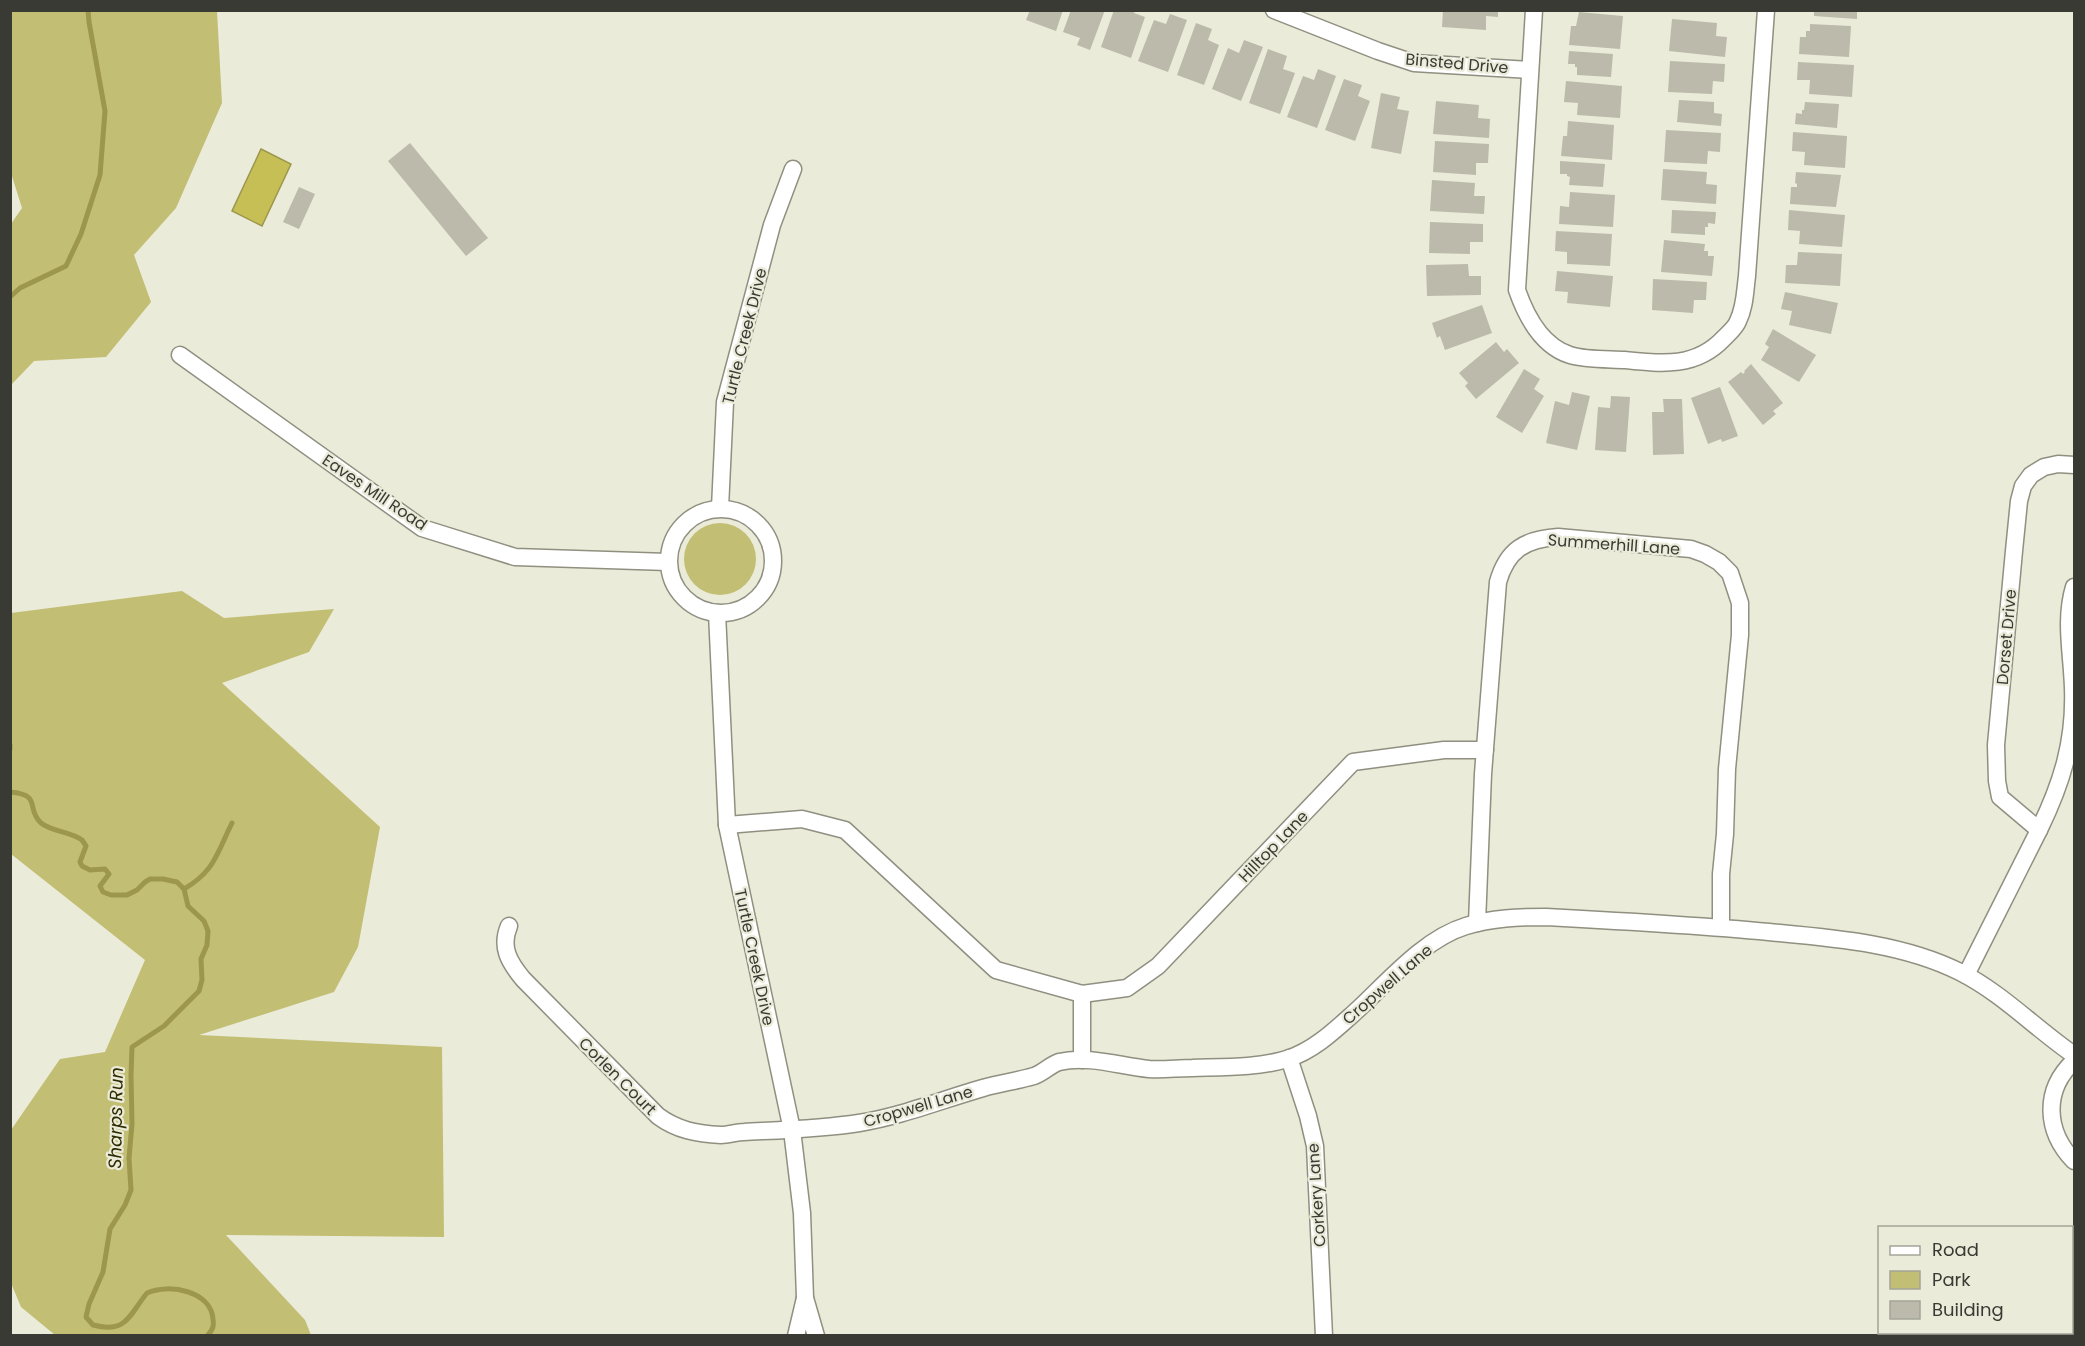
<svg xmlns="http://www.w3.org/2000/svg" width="2085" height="1346" viewBox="0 0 2085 1346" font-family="Poppins,sans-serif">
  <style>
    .green { fill: #c2be73 }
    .water { fill: #c6bf56; stroke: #9c974c; stroke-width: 1.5 }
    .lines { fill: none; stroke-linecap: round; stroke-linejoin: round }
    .stream { stroke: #9c974c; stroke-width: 5 }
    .building { fill: #bcbbab }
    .street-casing { stroke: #908f80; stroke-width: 19 }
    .street { stroke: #fff; stroke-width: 16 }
    .labels { text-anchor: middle; stroke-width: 4.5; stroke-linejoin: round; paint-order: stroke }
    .street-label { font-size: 16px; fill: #3a3a34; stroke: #ebebda }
    .water-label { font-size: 18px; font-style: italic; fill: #2f2c00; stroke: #ebebda }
  </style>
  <rect width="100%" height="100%" fill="#ebebda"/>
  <!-- green -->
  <g class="green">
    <path d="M11,10L217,11L222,103L176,208L134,255L151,302L106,357L34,361L11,385V224L22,208L11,173Z"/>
    <circle cx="720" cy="559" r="36"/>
    <path d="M182,591L224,618L334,609L309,652L222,683L380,827L358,947L334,992L199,1035L442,1047L444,1237L226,1235L305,1320L311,1335H55L21,1307L11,1283V1130L60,1059L105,1052L145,960L11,854V613Z"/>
  </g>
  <!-- water -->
  <path class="water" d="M261,149L291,164L262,226L232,211Z"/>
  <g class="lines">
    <!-- stream -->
    <g class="stream">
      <path d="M10,297L20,288L66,266L81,234L100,175L105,111L89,22L88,10"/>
      <path d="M10,745V749"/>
      <path d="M10,792C43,795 25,808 41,823C52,832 70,831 82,840L86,846L80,862L82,866L90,870L105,869L109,874L100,886L103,892L111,895H127L137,890L145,882L150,879H163L177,882L184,889L188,906L204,921L208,931L207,945L201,959L202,980L199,991L164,1026L132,1047L131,1075L132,1124L129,1158L131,1190L125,1205L110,1229L103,1272L89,1304L86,1317L93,1325C127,1334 129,1315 147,1293C169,1283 211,1291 213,1319C214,1326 213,1330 207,1336"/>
      <path d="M184,889C215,871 217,853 232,823"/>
    </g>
  </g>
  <!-- building -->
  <g class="building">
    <path d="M1030,10H1063L1056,31L1026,20Z"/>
    <path d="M1071,10H1105L1090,50L1077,45L1080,38L1063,32Z"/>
    <path d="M1114,10H1135L1134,13L1145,17L1131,58L1101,47Z"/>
    <path d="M1443,10H1498V17L1486,16V30L1442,27Z"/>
    <path d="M1814,10H1857V19L1814,16Z"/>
    <path d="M1579,12L1623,16L1620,49L1569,45L1571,26H1576Z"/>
    <path d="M1170,14L1187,20L1168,72L1138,61L1154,20L1166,24Z"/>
    <path d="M1672,19L1717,23L1716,36L1727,37L1725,57L1669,51Z"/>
    <path d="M1196,23L1212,29L1208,40L1219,45L1204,85L1177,75Z"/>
    <path d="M1810,24L1851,26L1849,57L1799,54L1800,37H1806V31H1810Z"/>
    <path d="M1244,40L1263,47L1241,101L1212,89L1228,48L1239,53Z"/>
    <path d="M1268,49L1287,56L1283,69L1295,73L1280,114L1249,103Z"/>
    <path d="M1569,51L1613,54L1611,77L1577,75V67H1575V64H1568Z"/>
    <path d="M1670,61L1725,64L1724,82L1713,81L1712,94L1668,92Z"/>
    <path d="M1798,62L1854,65L1852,97L1809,94L1810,80H1797Z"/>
    <path d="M1318,69L1336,76L1317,128L1287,117L1303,76L1314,80Z"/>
    <path d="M1344,79L1362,85L1358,96L1370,101L1355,141L1325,130Z"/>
    <path d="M1566,81L1622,86L1620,118L1577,115L1578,103L1564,102Z"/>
    <path d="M1381,93L1400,97L1397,109L1409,111L1401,154L1371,148Z"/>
    <path d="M1679,100L1714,102V113L1722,114L1721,126L1677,122Z"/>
    <path d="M1436,101L1479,105L1478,118L1490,119L1489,138L1433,134Z"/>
    <path d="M1805,102L1839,104L1837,128L1795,124L1796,113L1802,114V110H1804Z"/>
    <path d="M1568,121L1614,125L1612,160L1561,156L1563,136H1567Z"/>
    <path d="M1666,130L1721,133L1720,152L1708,151L1707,164L1664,162Z"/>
    <path d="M1793,132L1847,136L1845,168L1804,165L1805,152L1792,151Z"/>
    <path d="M1435,141L1489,144L1488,163H1476V175L1433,172Z"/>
    <path d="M410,143L488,238L466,256L388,161Z"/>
    <path d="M1560,161L1605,164L1603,187L1569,185L1570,177L1567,176V174H1560Z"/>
    <path d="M1663,169L1707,172L1706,184L1717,185L1716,204L1661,200Z"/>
    <path d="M1796,172L1841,175L1836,207L1790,204L1791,187H1797V184L1795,183Z"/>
    <path d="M1432,180L1475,183L1474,196H1485L1484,214L1430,211Z"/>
    <path d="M299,187L315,194L299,229L283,222Z"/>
    <path d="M1570,192L1615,195L1613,227L1559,224L1560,206L1569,207Z"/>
    <path d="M1672,210L1716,212L1715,224L1708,223V227H1705V235L1671,233Z"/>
    <path d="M1789,210L1845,215L1842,247L1799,244L1800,231L1788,230Z"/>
    <path d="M1430,222L1483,224V242H1470V254L1429,253Z"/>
    <path d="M1556,231L1612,234L1610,266L1567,264V252L1555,251Z"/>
    <path d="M1664,240L1705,244L1704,251H1708V256H1714L1712,276L1661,272Z"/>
    <path d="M1798,252L1842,254L1840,286L1785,283L1786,265H1797Z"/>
    <path d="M1468,264L1469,276H1481V295L1427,296L1426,265Z"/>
    <path d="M1557,271L1613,276L1610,307L1567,303L1568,292L1555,291Z"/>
    <path d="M1653,279L1707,282L1706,300H1694L1693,313L1652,310Z"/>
    <path d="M1785,292L1838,303L1831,334L1789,325L1792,311L1781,309Z"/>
    <path d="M1482,305L1492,333L1445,350L1440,336L1437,338L1432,323Z"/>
    <path d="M1773,329L1816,355L1799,382L1761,360L1769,347L1765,344Z"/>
    <path d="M1496,342L1504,352L1507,349L1519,363L1476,399L1465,386L1468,383L1459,373Z"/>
    <path d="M1751,364L1783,403L1773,411L1776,414L1763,425L1728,382L1741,372L1743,374L1745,372L1744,371Z"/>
    <path d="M1524,369L1540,379L1534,389L1544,396L1522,433L1496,417Z"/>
    <path d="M1720,387L1738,436L1722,442L1721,439L1708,444L1691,398Z"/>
    <path d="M1572,392L1590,396L1577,450L1546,443L1555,401L1569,405Z"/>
    <path d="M1611,396L1630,397L1626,452L1595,450L1598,407L1610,408Z"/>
    <path d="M1663,399H1682L1684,454L1653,455L1652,412H1664Z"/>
  </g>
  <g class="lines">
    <defs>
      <g id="street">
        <path d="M1274,10L1378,51L1414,63L1530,70"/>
        <path d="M1534,10L1517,290C1526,316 1542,346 1570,355C1585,360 1609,359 1625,360C1662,364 1696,368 1724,338C1729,333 1736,327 1738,321C1745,307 1745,291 1747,276L1766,10"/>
        <path d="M180,355L422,528L515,557L668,562"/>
        <path d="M2074,465L2058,464L2044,467L2031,475L2023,486L2019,501L2014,551L1996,745L1997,781L2000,797L2039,830C2062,783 2075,741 2073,688C2072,654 2064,620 2074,587"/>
        <path d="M720,508L725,402L772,225L793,169"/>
        <circle cx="721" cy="561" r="52"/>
        <path d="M717,613L727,825L792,1130L802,1213L805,1298"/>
        <path d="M727,825L802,819L845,830L996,970L1082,994L1127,988L1158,966L1353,762L1444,750H1485"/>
        <path d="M1477,923L1483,774L1498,582C1507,550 1525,539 1558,537L1691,549L1705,554L1719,562L1730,573L1740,603V635L1727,769L1725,834L1721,874V927"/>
        <path d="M509,926C500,947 509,962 523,979L658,1116C677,1130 697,1134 721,1135C729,1135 736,1132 744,1132C783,1130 821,1129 859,1123C902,1116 941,1100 983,1088C1000,1083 1017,1081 1034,1076C1043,1073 1050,1065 1059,1062C1088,1055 1120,1066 1149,1069C1163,1070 1178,1068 1192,1068C1223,1067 1257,1068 1287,1059C1313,1051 1334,1031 1354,1013C1386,984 1423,939 1466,926C1492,918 1519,917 1546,917C1621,921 1695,925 1769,932C1833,938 1902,943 1960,972C2002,993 2036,1029 2074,1055"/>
        <path d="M1966,975L2039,830"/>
        <path d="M1289,1058L1308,1116L1315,1146L1324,1336"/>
        <path d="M1082,1060V994"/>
        <path d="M2074,1061C2043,1090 2045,1131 2074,1161"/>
        <path d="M796,1336L805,1298L816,1336"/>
      </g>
    </defs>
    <!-- street casing -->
    <use href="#street" class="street-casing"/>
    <!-- street -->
    <use href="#street" class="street"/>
  </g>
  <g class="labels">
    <!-- street labels -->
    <g class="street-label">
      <text transform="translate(1457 63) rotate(5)" y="6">Binsted Drive</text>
      <text transform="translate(744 336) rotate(-76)" y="6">Turtle Creek Drive</text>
      <text transform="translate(375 492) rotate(34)" y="6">Eaves Mill Road</text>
      <text transform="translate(1614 544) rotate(4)" y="6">Summerhill Lane</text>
      <text transform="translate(2006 637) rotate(-85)" y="6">Dorset Drive</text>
      <text transform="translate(1273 846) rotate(-46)" y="6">Hilltop Lane</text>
      <text transform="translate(755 957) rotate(78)" y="6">Turtle Creek Drive</text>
      <text transform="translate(1387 984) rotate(-41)" y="6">Cropwell Lane</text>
      <text transform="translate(618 1076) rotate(45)" y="6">Corlen Court</text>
      <text transform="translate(918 1106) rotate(-16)" y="6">Cropwell Lane</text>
      <text transform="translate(1316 1195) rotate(-94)" y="6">Corkery Lane</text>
    </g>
    <!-- water labels -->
    <g class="water-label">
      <text transform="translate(116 1118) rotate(-89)" y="6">Sharps Run</text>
    </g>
  </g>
  <!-- border -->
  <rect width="2085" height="1346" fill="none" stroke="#3a3a34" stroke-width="24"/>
  <!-- legend -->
  <rect x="1878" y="1226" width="195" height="108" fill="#ebebda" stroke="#a4a498" stroke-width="1.5"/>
  <rect x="1890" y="1246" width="30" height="9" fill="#ffffff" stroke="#a4a498" stroke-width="1.5"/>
  <text x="1932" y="1256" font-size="18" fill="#3a3a34">Road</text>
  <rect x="1890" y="1271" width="30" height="18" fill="#c2be73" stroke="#a4a498" stroke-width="1.5"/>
  <text x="1932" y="1286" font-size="18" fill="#3a3a34">Park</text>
  <rect x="1890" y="1301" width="30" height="18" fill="#bcbbab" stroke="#a4a498" stroke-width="1.5"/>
  <text x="1932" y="1316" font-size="18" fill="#3a3a34">Building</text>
</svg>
